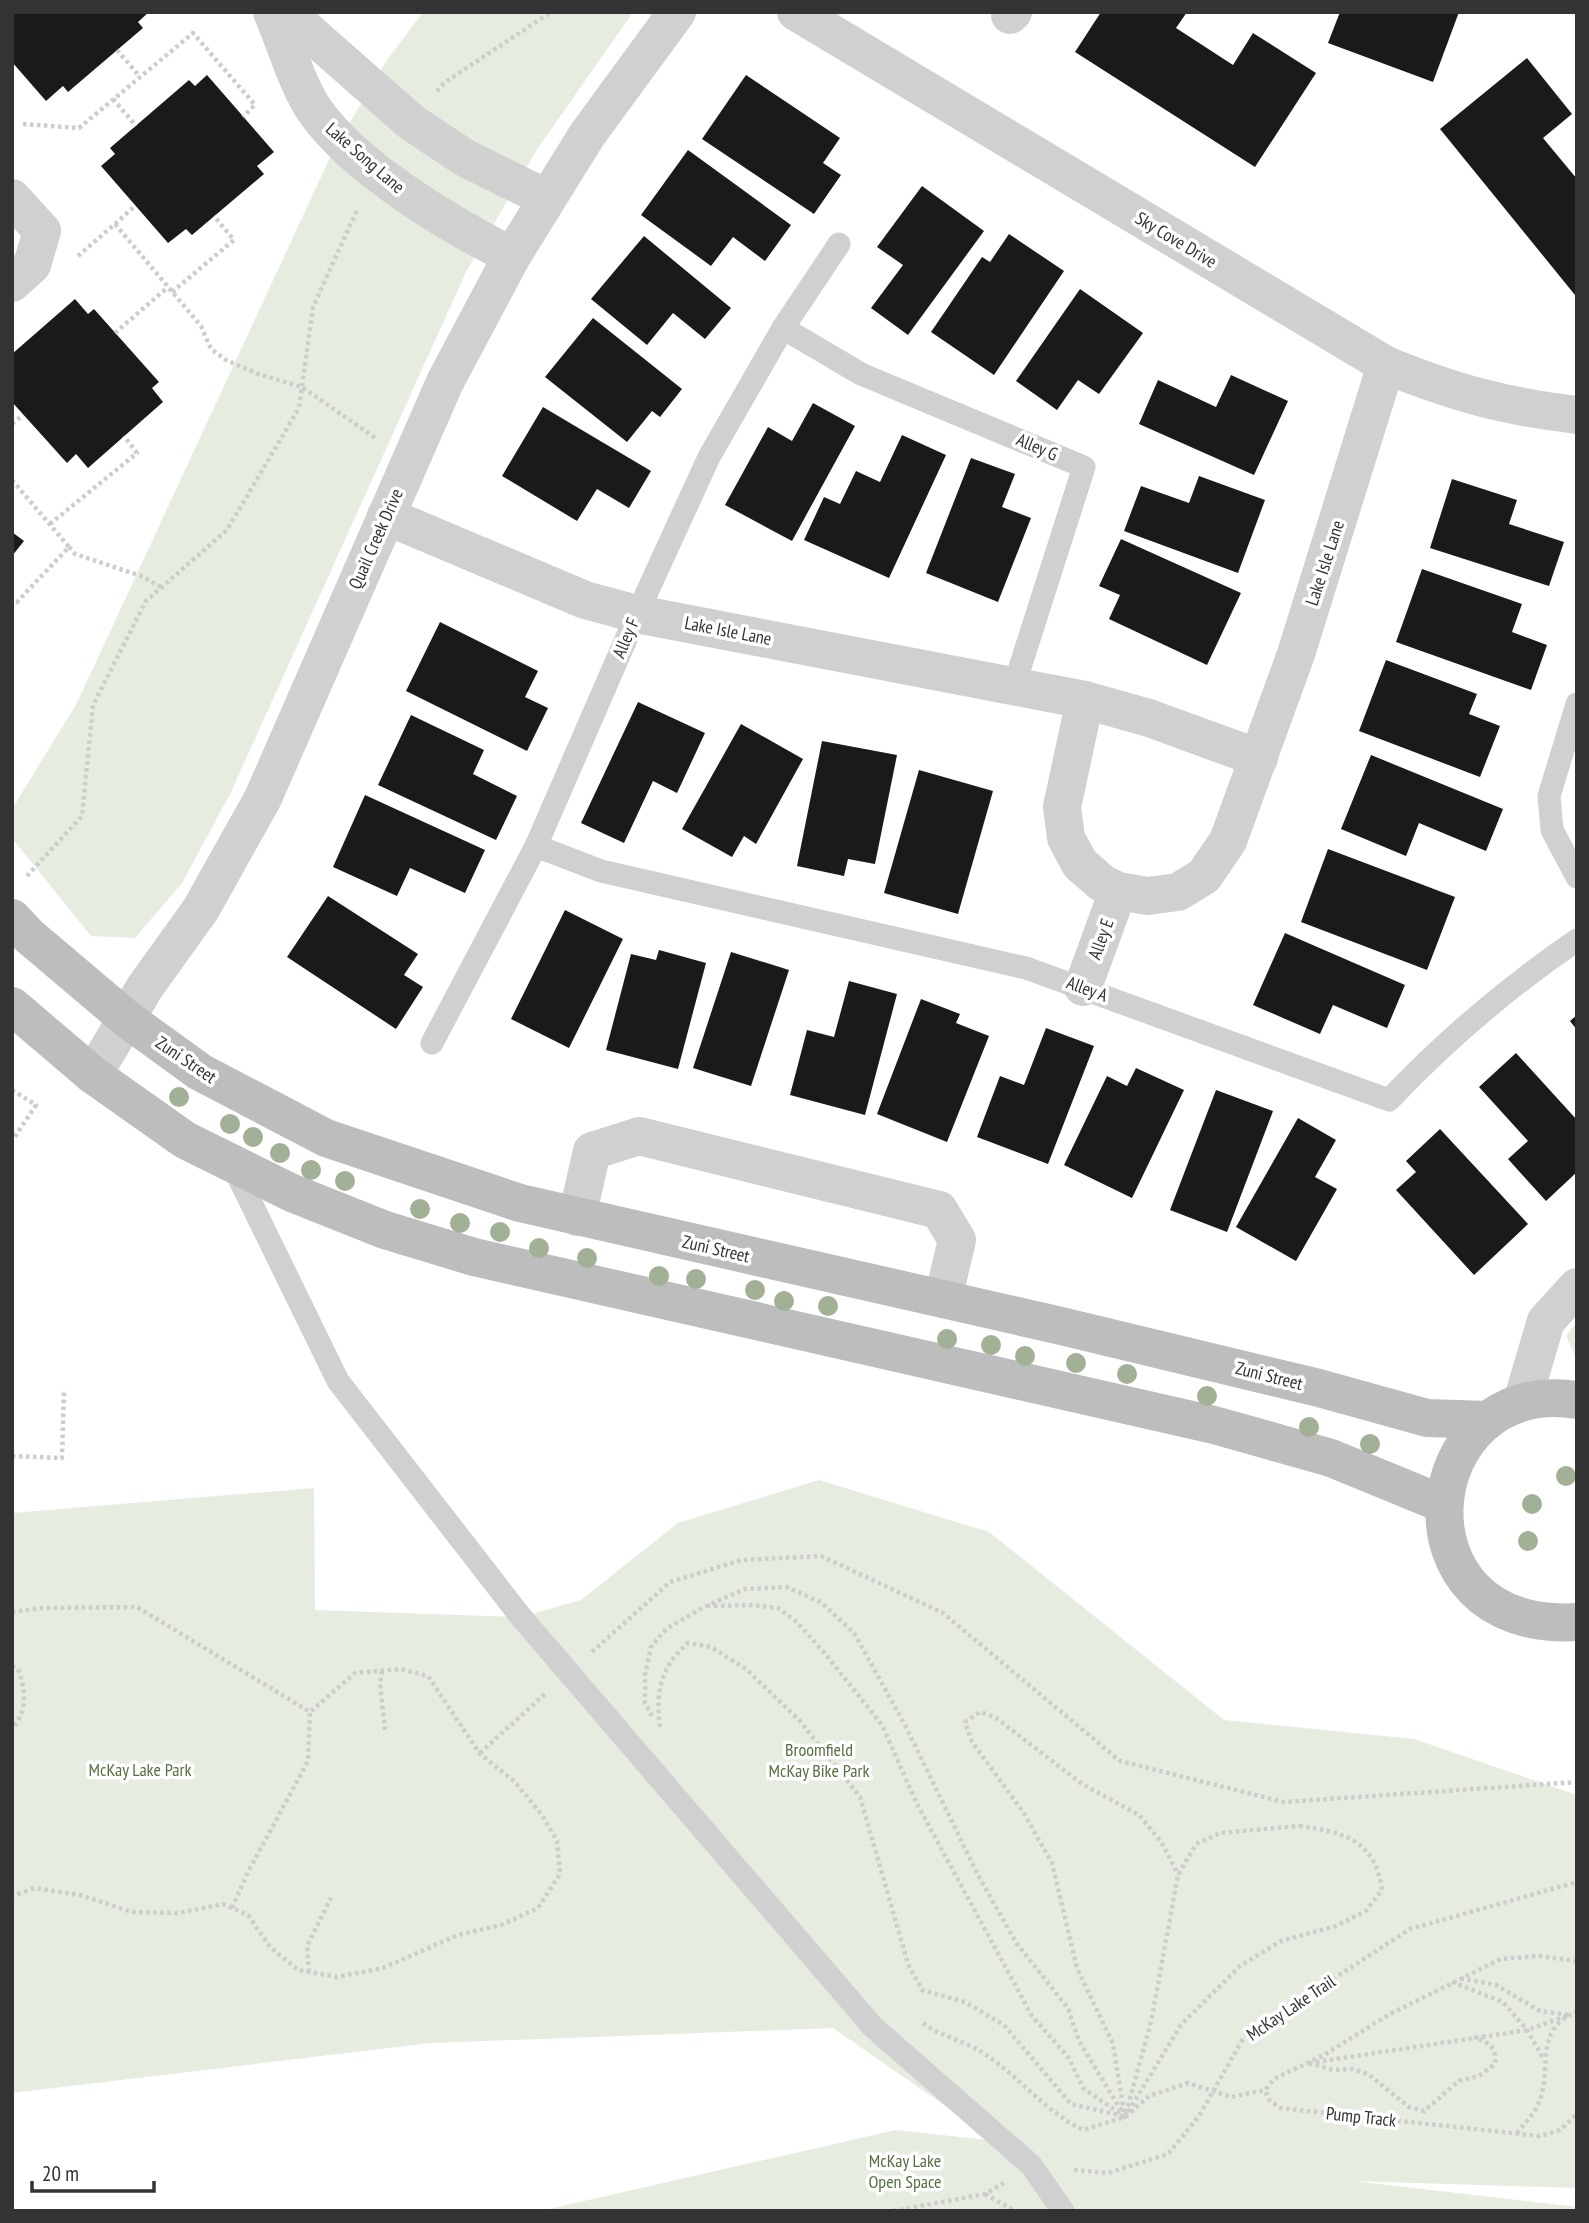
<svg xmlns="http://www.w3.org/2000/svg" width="1589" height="2223" viewBox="0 0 1589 2223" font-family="'PT Sans Narrow',sans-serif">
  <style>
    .green { fill: #e6ecdf }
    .building { fill: #1a1a1a }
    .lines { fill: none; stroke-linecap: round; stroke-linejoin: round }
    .path { stroke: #cdcdcd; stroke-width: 4.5; stroke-dasharray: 3.5 3.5; stroke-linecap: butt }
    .service { stroke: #d0d0d0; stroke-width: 23 }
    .minor { stroke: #d0d0d0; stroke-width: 38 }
    .secondary { stroke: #bdbdbd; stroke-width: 38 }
    .tree { fill: #a2b095 }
    .labels { text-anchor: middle; stroke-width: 7; stroke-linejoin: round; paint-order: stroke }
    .street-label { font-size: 18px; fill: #333; stroke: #fff }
    .park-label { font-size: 18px; fill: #56703f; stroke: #fff }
  </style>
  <rect width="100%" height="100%" fill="#fff"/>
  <!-- green -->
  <g class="green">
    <path d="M423,12H633L536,151L466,272L230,794L182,883L135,938L91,936L12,838V809L77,703L333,151L385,63Z"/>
    <path d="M1577,1322V1360L1566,1336Z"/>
    <path d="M819,1480L989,1532L1224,1720L1414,1739L1577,1795V2188L1353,2181L1577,2207V2211H540L896,2130L996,2141L833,2028L431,2043L12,2093V1513L314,1488L315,1610L521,1617L581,1600L678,1523Z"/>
  </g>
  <!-- building -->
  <g class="building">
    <path d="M12,12H149L138,22L143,28L68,92L63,86L46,101L12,62Z"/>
    <path d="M1101,12H1187L1176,28L1233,65L1253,33L1316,73L1255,167L1075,52Z"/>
    <path d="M1340,12H1459L1433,82L1328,43Z"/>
    <path d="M1527,58L1572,114L1543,138L1577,179L1575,295L1440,129Z"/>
    <path d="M207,75L274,152L257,166L264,174L192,235L186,229L168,243L101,166L115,154L110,148L189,80L195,86Z"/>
    <path d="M746,75L840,138L823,163L841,175L814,214L702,139Z"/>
    <path d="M688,150L791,225L765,261L733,237L711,266L641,215Z"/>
    <path d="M922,186L984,231L908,335L871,308L903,265L877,247Z"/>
    <path d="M1009,234L1064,271L994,375L931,332L982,257L990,262Z"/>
    <path d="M644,236L731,308L705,339L673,313L647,345L591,299Z"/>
    <path d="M1080,289L1143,333L1099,394L1078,380L1057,410L1016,381Z"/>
    <path d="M75,299L88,314L94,309L159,382L152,388L163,402L88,468L76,454L67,463L12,402V354Z"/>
    <path d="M593,318L682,389L660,417L652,411L627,442L545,377Z"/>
    <path d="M1231,375L1288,401L1254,475L1139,424L1158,380L1216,407Z"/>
    <path d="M813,403L855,426L792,541L725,505L768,427L792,441Z"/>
    <path d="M543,407L651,471L629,508L597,489L577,521L502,476Z"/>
    <path d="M902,435L946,455L889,578L804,540L824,497L840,504L856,471L880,482Z"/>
    <path d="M971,458L1015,474L1002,507L1031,518L998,602L926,573Z"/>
    <path d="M1199,476L1265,500L1238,573L1124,531L1141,486L1189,503Z"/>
    <path d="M1452,479L1517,500L1509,524L1564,542L1549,586L1430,548Z"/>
    <path d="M12,532L24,541L12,556Z"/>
    <path d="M1121,539L1241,593L1207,665L1109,619L1120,595L1099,586Z"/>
    <path d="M1422,569L1522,604L1512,632L1547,645L1531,690L1396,642Z"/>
    <path d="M440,622L538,671L525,697L548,708L527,751L406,691Z"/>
    <path d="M1386,660L1477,694L1469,714L1500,726L1480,777L1359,731Z"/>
    <path d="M638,702L705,733L677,793L653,781L624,843L581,823Z"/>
    <path d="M411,715L484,750L473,774L517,796L496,840L378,785Z"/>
    <path d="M741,724L803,759L756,844L744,836L732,857L682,829Z"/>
    <path d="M822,741L897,755L875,864L848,859L844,876L797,866Z"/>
    <path d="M1371,755L1503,809L1486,851L1419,823L1406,856L1341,829Z"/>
    <path d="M919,770L993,791L958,914L884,893Z"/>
    <path d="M365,795L485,850L465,893L410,868L397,896L333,867Z"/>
    <path d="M1328,849L1455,897L1427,970L1301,922Z"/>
    <path d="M328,896L418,954L404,975L423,987L396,1029L287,957Z"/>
    <path d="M565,910L623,939L569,1048L511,1019Z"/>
    <path d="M1285,933L1405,985L1387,1028L1333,1005L1320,1034L1253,1005Z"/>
    <path d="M659,950L706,963L678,1069L606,1050L631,954L656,960Z"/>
    <path d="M731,952L789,970L751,1086L693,1068Z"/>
    <path d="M849,981L897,994L865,1115L790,1095L807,1030L834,1037Z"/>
    <path d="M921,999L960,1014L956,1023L989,1036L947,1142L877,1114Z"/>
    <path d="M1577,1015V1030L1570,1021Z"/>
    <path d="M1046,1028L1094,1046L1048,1164L977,1137L1000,1076L1024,1085Z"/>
    <path d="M1516,1053L1577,1120V1172L1546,1201L1508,1159L1528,1141L1479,1087Z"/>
    <path d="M1136,1068L1184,1090L1132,1198L1064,1165L1107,1076L1127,1086Z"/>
    <path d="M1216,1090L1273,1111L1227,1232L1170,1210Z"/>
    <path d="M1298,1118L1336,1140L1315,1177L1337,1189L1296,1261L1236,1227Z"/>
    <path d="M1440,1129L1528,1224L1474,1275L1396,1190L1416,1172L1406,1161Z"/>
  </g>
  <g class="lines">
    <!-- path -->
    <g class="path">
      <path d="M117,50L140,77"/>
      <path d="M437,91L444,83L551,12"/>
      <path d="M113,99L136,126"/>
      <path d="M23,124L79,128L193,33L255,105L243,117"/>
      <path d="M115,224L135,206"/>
      <path d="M78,256L115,224L201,326L211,349L226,360L258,374L302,387L378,440"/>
      <path d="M172,292L234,240L214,216"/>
      <path d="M115,333L168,287"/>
      <path d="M12,424L23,415"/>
      <path d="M12,480L69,547L17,602L12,599"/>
      <path d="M50,524L137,453L124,436"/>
      <path d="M69,547L75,554L141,576L161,587"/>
      <path d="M27,876L82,816L93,705L146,601L227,530L299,408L313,307L358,208"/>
      <path d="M12,1090L36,1105L12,1141"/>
      <path d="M12,1456L62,1458L64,1389"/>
      <path d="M707,1606L751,1605L778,1608L797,1622L827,1656L882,1725L917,1804L1032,2016L1068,2057L1084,2089L1121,2114"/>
      <path d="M12,1612L42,1608L137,1607L310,1712L355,1673L401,1669L428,1676L480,1754L514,1781L542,1815L557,1841L560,1874L538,1908L501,1925L458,1935L383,1968L337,1977L298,1970L270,1947L248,1915L223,1904L178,1913L132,1912L80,1895L35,1888L12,1896"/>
      <path d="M592,1652L670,1582L742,1560L821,1556L943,1613L1120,1761L1284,1802L1577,1782"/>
      <path d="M12,1666L18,1669C26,1691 28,1710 12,1729"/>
      <path d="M382,1671L380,1683L385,1731"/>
      <path d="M652,1716L645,1703V1675L651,1647L666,1629L704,1607L745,1589L787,1587L822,1603L854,1633L905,1725L978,1875L1017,1944L1068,2008L1079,2041L1125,2117"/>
      <path d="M660,1727C655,1692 661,1666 688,1643L711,1647L746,1669L800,1721L860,1797L908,1964L922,1990L965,2002L1004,2025L1071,2104L1124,2116"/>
      <path d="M480,1753L546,1693"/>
      <path d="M1299,1826C1344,1832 1375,1840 1382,1890L1366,1911L1336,1926L1281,1941L1240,1966L1181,2025L1125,2117L1151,2022L1178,1875L1196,1844L1220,1833Z"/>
      <path d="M232,1908L248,1872L308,1761L310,1712"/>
      <path d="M1577,1961L1539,1956L1501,1959L1390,2014L1324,2055L1274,2079L1265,2090L1270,2101L1280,2108L1540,2136L1560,2130L1577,2114"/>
      <path d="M309,1972L307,1946L331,1898"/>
      <path d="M1452,1982L1503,2002L1527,2030L1543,2058"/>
      <path d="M923,2023C942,2037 965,2041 985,2054C1020,2078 1045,2111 1083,2130L1125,2117L1149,2096L1188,2083L1231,2097L1265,2090"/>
      <path d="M1316,2062L1527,2030L1569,2015L1540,2011L1496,1985L1459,1978"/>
      <path d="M1309,2063L1333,2070L1352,2069L1368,2074L1409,2107L1424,2111L1459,2081L1479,2076L1495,2064C1497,2047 1489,2043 1474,2037"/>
      <path d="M1124,2112L1113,2044L1077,1968L1052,1863L1023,1812L972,1742L965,1722L980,1712L995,1717L1082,1784L1139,1815L1162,1843L1178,1875"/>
      <path d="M1517,2133C1524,2124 1535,2113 1539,2102C1553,2070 1532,2029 1577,2012"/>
      <path d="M1074,2170L1108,2173L1168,2154L1199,2116L1244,2037L1410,1929L1577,1882"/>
      <path d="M985,2194L1015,2211"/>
      <path d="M893,2211L985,2194L1004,2183"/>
    </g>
    <!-- service -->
    <g class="service">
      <path d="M783,328L861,374L1084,467L1014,686"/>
      <path d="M1577,704L1549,796L1552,830L1577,877"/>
      <path d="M536,846L601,871L1026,968L1389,1100C1446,1040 1508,987 1577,940"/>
      <path d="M432,1043L536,846L637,614L709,457L783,328L839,244"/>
      <path d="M232,1164L338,1381L521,1617L873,2027L1031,2165L1063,2211"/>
    </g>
    <!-- minor -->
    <g class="minor">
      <path d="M272,12C285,42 297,85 315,111C355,168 450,225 512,256"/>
      <path d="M286,12L411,122L465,158L546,198"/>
      <path d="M796,12L1386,365C1455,393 1503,406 1577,415"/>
      <path d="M1010,15L1013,12"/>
      <path d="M12,198L42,231L32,265L12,283"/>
      <path d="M386,516L585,600L637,614L1085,700L1149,718L1259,758"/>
      <path d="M1085,700L1062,807L1066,838L1080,864L1102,883L1118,891L1148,896L1178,892L1204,876L1228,841L1296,654L1386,365"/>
      <path d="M1083,987L1118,891"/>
      <path d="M93,1075L145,987L201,909L263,798L445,382L512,256L587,135L677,12"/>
      <path d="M577,1217L592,1151L639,1136L939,1210L957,1240L943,1299"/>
      <path d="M1522,1402L1546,1321L1577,1287"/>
    </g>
    <!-- secondary -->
    <g class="secondary">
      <path d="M12,918L29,936L127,1019L200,1072L326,1138L520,1203L1057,1325L1319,1388L1427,1418L1488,1420"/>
      <path d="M12,1006L93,1075L185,1140L292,1193L385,1230L474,1257L1214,1425L1331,1458L1443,1504"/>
      <path d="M1577,1400C1414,1374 1387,1634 1577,1622"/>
    </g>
  </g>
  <!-- trees -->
  <g class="tree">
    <circle cx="179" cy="1097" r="10"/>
    <circle cx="230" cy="1124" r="10"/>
    <circle cx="253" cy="1137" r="10"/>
    <circle cx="280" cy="1153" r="10"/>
    <circle cx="311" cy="1170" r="10"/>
    <circle cx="345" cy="1181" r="10"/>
    <circle cx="420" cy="1209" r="10"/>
    <circle cx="460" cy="1223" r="10"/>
    <circle cx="500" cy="1232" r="10"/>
    <circle cx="539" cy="1248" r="10"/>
    <circle cx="587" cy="1258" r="10"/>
    <circle cx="659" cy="1276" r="10"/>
    <circle cx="696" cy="1279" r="10"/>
    <circle cx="755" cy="1290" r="10"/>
    <circle cx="784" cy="1301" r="10"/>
    <circle cx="828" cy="1306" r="10"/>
    <circle cx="947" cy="1339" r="10"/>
    <circle cx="991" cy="1345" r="10"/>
    <circle cx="1025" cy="1356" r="10"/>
    <circle cx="1076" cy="1363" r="10"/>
    <circle cx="1127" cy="1374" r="10"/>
    <circle cx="1207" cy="1396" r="10"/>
    <circle cx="1309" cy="1427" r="10"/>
    <circle cx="1370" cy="1444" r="10"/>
    <circle cx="1566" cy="1476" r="10"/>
    <circle cx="1532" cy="1504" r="10"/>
    <circle cx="1528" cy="1541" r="10"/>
  </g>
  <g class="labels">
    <!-- street labels -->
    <g class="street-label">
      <text transform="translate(365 158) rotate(41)" y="6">Lake Song Lane</text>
      <text transform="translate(1176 240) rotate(31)" y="6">Sky Cove Drive</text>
      <text transform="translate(1037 447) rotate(23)" y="6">Alley G</text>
      <text transform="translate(376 539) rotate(-66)" y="6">Quail Creek Drive</text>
      <text transform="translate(1325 563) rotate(-72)" y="6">Lake Isle Lane</text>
      <text transform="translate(728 631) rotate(11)" y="6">Lake Isle Lane</text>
      <text transform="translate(626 638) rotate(-67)" y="6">Alley F</text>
      <text transform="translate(1101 939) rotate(-70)" y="6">Alley E</text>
      <text transform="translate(1087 989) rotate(20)" y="6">Alley A</text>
      <text transform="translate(186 1060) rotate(34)" y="6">Zuni Street</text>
      <text transform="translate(716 1249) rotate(13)" y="6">Zuni Street</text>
      <text transform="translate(1269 1376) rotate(14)" y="6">Zuni Street</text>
      <text transform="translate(1291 2008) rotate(-34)" y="6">McKay Lake Trail</text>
      <text transform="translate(1361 2117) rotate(6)" y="6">Pump Track</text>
    </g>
    <!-- park labels -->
    <g class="park-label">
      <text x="819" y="1756">Broomfield<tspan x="819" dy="21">McKay Bike Park</tspan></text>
      <text x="140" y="1776">McKay Lake Park</text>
      <text x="905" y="2167">McKay Lake<tspan x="905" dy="21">Open Space</tspan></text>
    </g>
  </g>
  <!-- border -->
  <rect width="1589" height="2223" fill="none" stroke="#333333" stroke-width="28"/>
  <!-- scale -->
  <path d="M32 2181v10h122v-10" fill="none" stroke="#333333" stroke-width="3.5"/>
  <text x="42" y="2181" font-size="21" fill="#333333" stroke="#ffffff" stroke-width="5" paint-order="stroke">20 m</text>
</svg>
